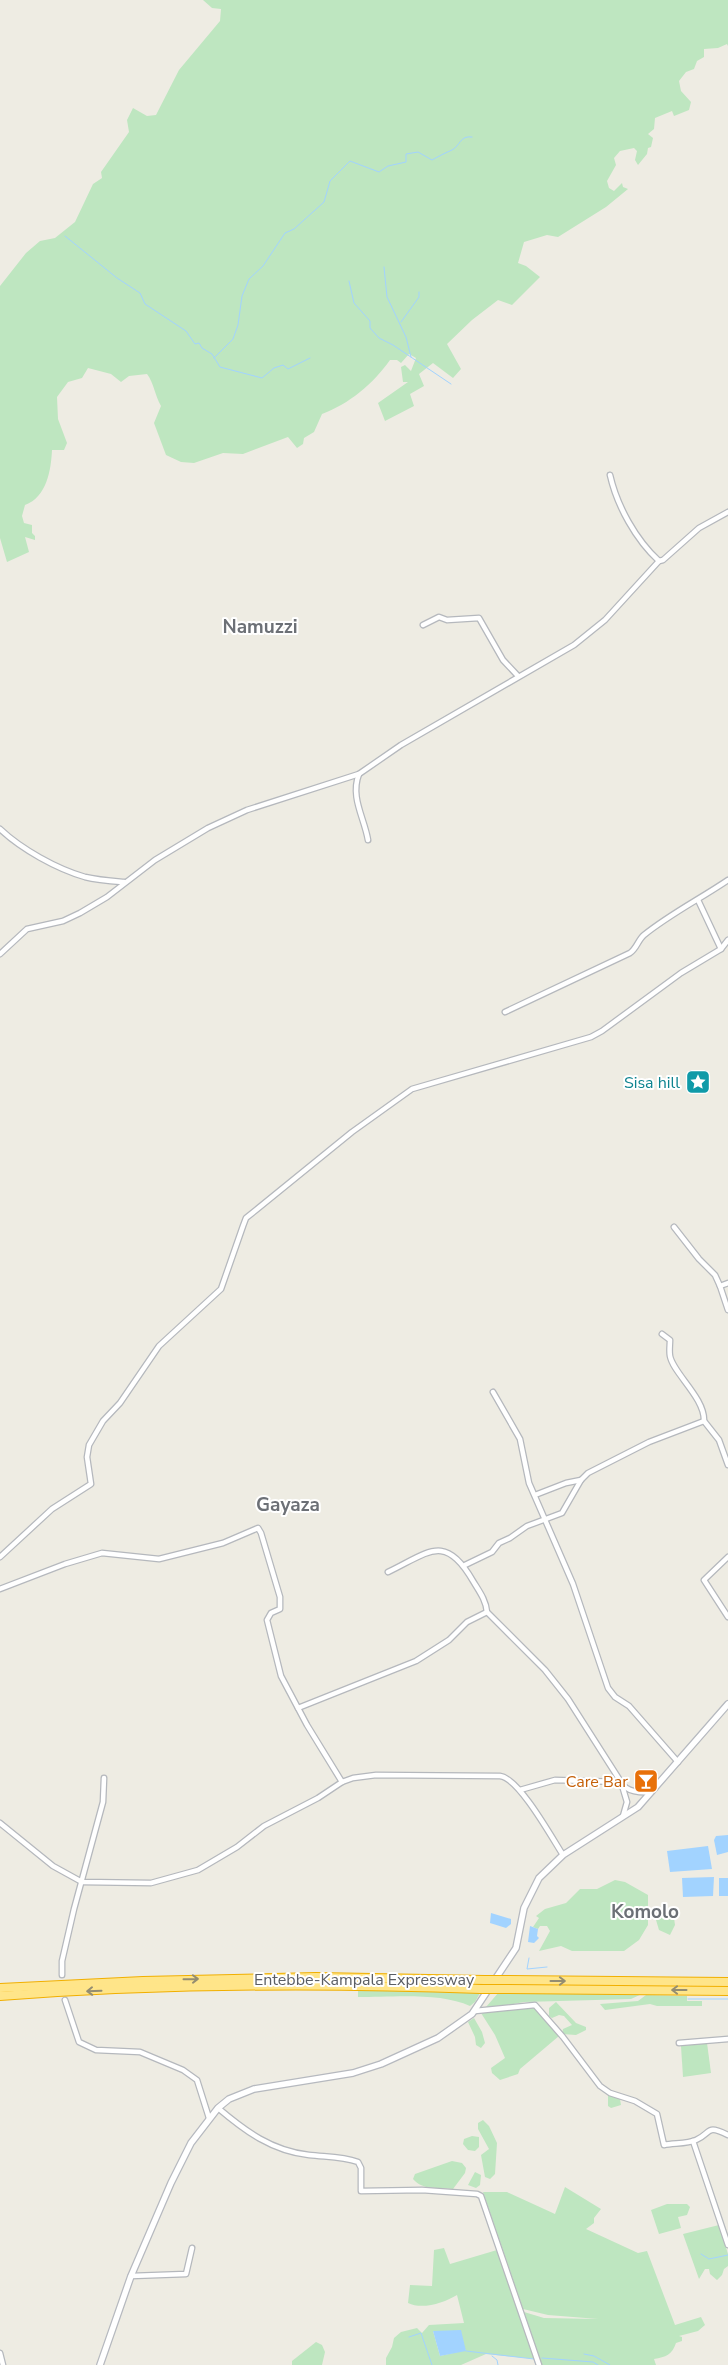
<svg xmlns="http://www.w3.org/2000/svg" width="728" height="2365" viewBox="0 0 728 2365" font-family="'Nunito Sans',sans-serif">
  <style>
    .green { fill: #bee6c0; fill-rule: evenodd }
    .water { fill: #a2d3ff }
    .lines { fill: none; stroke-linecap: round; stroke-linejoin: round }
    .stream { stroke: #a2d3ff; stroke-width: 1 }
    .minor-casing { stroke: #b5b8bd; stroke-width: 7 }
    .secondary-casing { stroke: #b6b9bf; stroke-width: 8 }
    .motorway-casing { stroke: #f1af00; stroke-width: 10 }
    .minor { stroke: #fff; stroke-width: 4.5 }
    .secondary { stroke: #fff; stroke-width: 5.5 }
    .motorway { stroke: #ffe589; stroke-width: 8 }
    .motorway-bridge-casing { stroke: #f1af00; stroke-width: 10; stroke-linecap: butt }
    .motorway-bridge { stroke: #ffe589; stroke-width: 8 }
    .oneway { stroke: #948d71 }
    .labels { text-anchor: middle; stroke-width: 4; stroke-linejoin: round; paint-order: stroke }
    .culture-label { font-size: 16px; fill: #0d838f; stroke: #fff; text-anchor: end }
    .food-label { font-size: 16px; fill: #c56008; stroke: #fff; text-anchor: end }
    .street-label { font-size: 16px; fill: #5b5e64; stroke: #fff }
    .quarter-label { font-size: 19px; font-weight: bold; fill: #6c7076; stroke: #fff }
  </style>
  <rect width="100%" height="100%" fill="#eeece3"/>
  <!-- green -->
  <g class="green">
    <path d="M203,0H728V46L727,44L718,48L704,49V57L697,61L694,69L686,72L679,81L681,91L691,102L689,110L674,116L672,111L655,118L654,129L648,134L653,138L651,147L648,148L647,154L638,165L635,160L637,151L634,148L620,151L614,158L616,165L607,181L609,188L614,191L622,183L623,187L628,189L606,207L558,237L547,235L524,242L518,263L526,266L540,277L512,305L498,300L472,320L447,344L461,369L453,378L433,363L419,374L424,386L410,394L414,406L385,421L378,403L408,382H403L401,367L405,365L411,371L416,358L409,354L401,363L397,360H390C373,384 349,404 322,414L314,432L304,438L303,444L297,448L288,437L243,454L223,453L194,463L181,462L166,455L154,423L161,406C155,396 154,383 147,374L129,376L121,382L111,374L88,368L82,378L68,382L57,397L58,419L67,443L64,450H52C51,470 47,497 25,505L22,516L24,523L32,525V533L35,536V540L25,537L29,552L7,562L0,538V286L26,253L40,241L55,238L75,222L93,184L102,178L101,172L129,132L127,120L133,108L147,116L156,115L179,70L220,21L221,9L212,8Z"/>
    <path d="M615,1880L625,1882L648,1895V1925L639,1940L624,1951H572L561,1946L539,1951L550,1931L547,1926H540L538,1929L533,1927L539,1918L536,1916L545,1909L566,1903L580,1889H597Z"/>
    <path d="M669,1912L674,1918L675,1925L670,1935L659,1930L656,1920L658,1913Z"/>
    <path d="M358,1991H481L475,2002L470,2006C441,1992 391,1997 358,1997Z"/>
    <path d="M499,1992L644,1993L631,1999L524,2002L497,2007H486Z"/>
    <path d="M646,1995L687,1996V2001H702V2006H657L650,2004L605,2010L600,2004L638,2001Z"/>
    <path d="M556,2002L576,2023L586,2027V2030L576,2035L562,2034L563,2029L572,2025L564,2016L559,2015L552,2018L549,2016V2008Z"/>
    <path d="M534,2006L552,2027L558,2026L559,2036L520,2069L518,2074L500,2080L492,2073L491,2068L505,2058L495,2035L481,2013Z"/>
    <path d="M474,2018L482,2032L485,2043L481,2048L476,2045L475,2037L468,2022Z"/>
    <path d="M707,2043L711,2073L683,2077L681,2046Z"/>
    <path d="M608,2094L620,2099L621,2105L611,2108L608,2106Z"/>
    <path d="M483,2120L489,2126L497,2143L495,2174L490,2179L485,2177L481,2155L489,2149L478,2129V2123Z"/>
    <path d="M472,2136L479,2137V2147L475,2151L468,2150L463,2144L464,2139Z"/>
    <path d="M452,2161L462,2163L466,2168L465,2173L453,2189C439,2187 423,2191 413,2179L415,2174Z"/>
    <path d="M475,2172L481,2175L480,2185L476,2188L468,2185Z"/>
    <path d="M565,2187L601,2209L594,2218V2223L586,2229L638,2253L647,2251L675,2325L701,2317L705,2325L698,2331L679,2336L682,2337V2341L676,2343C672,2355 666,2357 654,2359L656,2365H542L524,2312L544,2318L598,2319L548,2315L523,2309L483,2192H507L555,2214Z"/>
    <path d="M667,2204H687L690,2207L687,2215L678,2217L681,2228L659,2234L651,2210Z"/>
    <path d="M719,2225L728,2254V2266L724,2269L722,2275L717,2280L710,2274L709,2269H705L699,2279L683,2234Z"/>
    <path d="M444,2248L450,2264L497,2250L535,2359L486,2354L461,2365H386V2358L392,2347L394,2338L401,2332L417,2328L422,2333L429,2325L464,2323L457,2295C444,2303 422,2310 408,2303L410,2285L432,2286L434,2250ZM433,2331L466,2350L440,2356Z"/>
    <path d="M316,2342L322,2345L325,2352L322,2365H292V2361Z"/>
  </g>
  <!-- water -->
  <g class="water">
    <path d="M728,1835V1852L717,1855L714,1840L716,1836Z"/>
    <path d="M708,1846L712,1869L670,1872L667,1851Z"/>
    <path d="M714,1877L713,1896L683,1897L682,1878Z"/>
    <rect x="719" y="1878" width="9" height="18"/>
    <path d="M491,1913L511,1919V1924L506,1928L490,1923Z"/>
    <path d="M530,1926L538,1929L537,1936L539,1938L534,1943L528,1942Z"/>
    <path d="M461,2330L466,2351L440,2356L433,2331Z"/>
  </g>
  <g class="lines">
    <!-- stream -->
    <g class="stream">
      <path d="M65,236L117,278L140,293L145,304L186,331L195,344L199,343L202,348L212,354L220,367L262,378L274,368L283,365L288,369L310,358"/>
      <path d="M384,267L387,297L406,337L411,357"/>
      <path d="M349,281L354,303L370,321V328L379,338L393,345L451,384"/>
      <path d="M401,322L419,297V292"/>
      <path d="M214,358L233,339L238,325L242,296L249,279L263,266L285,233L294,229L324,202L330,181L350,161L379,172L388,166L406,162V154L418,152L432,160C439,156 445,153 452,150C460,146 460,135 472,137"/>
      <path d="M529,1958L527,1969L547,1967"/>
      <path d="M688,1999H728"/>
      <path d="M701,2254L709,2259L728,2255"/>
      <path d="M409,2337L421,2333L432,2365"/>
      <path d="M466,2351L534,2359L536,2365"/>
      <path d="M584,2354L594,2356L610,2365"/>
      <path d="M492,2356L497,2360L498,2365"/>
      <path d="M542,2358L593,2362L598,2365"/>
    </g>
    <defs>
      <g id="minor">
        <path d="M610,475C617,506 636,540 659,561"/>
        <path d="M423,625L439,617L447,620L479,618L503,660L518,676"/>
        <path d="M359,774C350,797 364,817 368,840"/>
        <path d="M0,829C21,849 57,869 85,877C97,880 111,881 124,882"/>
        <path d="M698,900L721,949"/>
        <path d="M0,954L27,929L63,921L80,913L107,897L155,860L208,828L247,810L359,774L401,745L574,645L605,620L659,561L663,560L699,528L728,512"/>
        <path d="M505,1012L630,953C637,948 638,940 644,935C670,914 700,899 728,880"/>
        <path d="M674,1227L699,1259L715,1275L720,1286L728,1283"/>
        <path d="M720,1286L728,1310"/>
        <path d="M662,1334L670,1340C670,1345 669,1351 670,1356C673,1373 705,1398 704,1421L719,1440L728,1465"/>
        <path d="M493,1392L520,1439L529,1483L573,1584L608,1688L615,1697L629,1706L678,1762"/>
        <path d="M535,1495L566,1483L581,1480"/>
        <path d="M0,1557L52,1509L91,1484L87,1457L89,1445L103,1421L120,1403L159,1346L221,1289L243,1226L246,1218L256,1210L352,1132L412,1089L591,1037L602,1031L681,973L721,949L728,940"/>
        <path d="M728,1557L704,1580L728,1617"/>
        <path d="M465,1565L492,1552L499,1543L510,1538L527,1526L562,1513L581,1480L588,1473L649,1442L704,1421"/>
        <path d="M388,1572C428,1553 445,1532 473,1581C479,1591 486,1600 487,1612L545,1670L568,1699L621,1782L627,1802L623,1816"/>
        <path d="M0,1589L65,1564L102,1553L159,1559L223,1543L258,1528L261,1533L280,1597V1609L271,1613L267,1620L281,1676L307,1725L342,1782"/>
        <path d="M298,1708L416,1661L449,1640L467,1622L487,1612"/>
        <path d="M520,1790L555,1780L621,1782C626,1792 641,1793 651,1792"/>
        <path d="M0,1823L53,1866L82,1882L151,1883L198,1870L237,1847L264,1826L318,1798L342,1782L353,1778L376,1775L500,1776C519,1778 552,1838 563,1855"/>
        <path d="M62,1975V1961L74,1909L103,1802L104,1778"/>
        <path d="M65,2000L79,2042L96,2050L140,2052L183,2070L197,2080L209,2118"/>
        <path d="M475,2011L535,2005L563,2037L600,2086L610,2093L635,2101L657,2114L664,2145C674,2143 687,2144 696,2140C712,2133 705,2124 728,2135"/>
        <path d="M679,2043L728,2039"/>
        <path d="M218,2108C245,2131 272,2151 309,2155C326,2157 342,2156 358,2162L361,2168V2191L422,2190L477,2194L481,2196L539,2365"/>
        <path d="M693,2141L728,2245"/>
        <path d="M131,2276L186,2274L192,2248"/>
        <path d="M0,2353L3,2365"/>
      </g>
      <path id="secondary" d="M100,2365L131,2276L171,2183L191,2143L218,2108L229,2099L254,2089L353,2073L381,2064L438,2038L472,2014L516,1948L524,1908L539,1878L563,1855L638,1807L728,1704"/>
      <g id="motorway">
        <path d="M509,1980L728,1982"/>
        <path d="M0,1988L143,1981L316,1977L485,1980"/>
        <path d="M507,1989L728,1991"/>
        <path d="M0,1996C160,1984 321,1983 481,1989"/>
      </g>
    </defs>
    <!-- minor casing -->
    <use href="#minor" class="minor-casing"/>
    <!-- secondary casing -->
    <use href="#secondary" class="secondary-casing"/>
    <!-- motorway casing -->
    <use href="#motorway" class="motorway-casing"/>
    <!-- minor -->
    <use href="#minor" class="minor"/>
    <!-- secondary -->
    <use href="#secondary" class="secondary"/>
    <!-- motorway -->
    <use href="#motorway" class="motorway"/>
    <defs>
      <g id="motorway-bridge">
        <path d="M485,1980H509"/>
        <path d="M481,1989H507"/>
      </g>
    </defs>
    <!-- motorway-bridge casing -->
    <use href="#motorway-bridge" class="motorway-bridge-casing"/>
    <!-- motorway-bridge -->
    <use href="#motorway-bridge" class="motorway-bridge"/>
  </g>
  <!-- one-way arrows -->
  <defs><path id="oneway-shaft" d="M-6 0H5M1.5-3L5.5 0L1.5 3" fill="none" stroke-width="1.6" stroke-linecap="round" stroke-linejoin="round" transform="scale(1.25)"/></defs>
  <g class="oneway">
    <use href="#oneway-shaft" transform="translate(191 1979) rotate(-1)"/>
    <use href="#oneway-shaft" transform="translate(558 1981)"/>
    <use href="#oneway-shaft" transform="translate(679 1990) rotate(-180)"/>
    <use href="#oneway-shaft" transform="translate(94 1991) rotate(178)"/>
  </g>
  <!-- icons -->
  <defs>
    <symbol id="sight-square" viewBox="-11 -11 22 22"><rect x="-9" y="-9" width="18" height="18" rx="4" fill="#0f9aa8" stroke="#fff"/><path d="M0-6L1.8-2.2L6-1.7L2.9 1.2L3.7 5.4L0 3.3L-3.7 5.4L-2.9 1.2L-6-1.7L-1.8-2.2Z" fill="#fff"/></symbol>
    <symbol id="bar-square" viewBox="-11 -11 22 22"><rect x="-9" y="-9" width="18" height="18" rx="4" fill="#e8710a" stroke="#fff"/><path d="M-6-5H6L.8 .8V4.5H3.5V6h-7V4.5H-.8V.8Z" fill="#fff"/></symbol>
  </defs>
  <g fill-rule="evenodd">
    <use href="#sight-square" x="684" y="1068" width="28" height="28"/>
    <use href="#bar-square" x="632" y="1767" width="28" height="28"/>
  </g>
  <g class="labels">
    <!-- culture labels -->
    <g class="culture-label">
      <text x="680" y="1088">Sisa hill</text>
    </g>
    <!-- food labels -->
    <g class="food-label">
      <text x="628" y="1787">Care Bar</text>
    </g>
    <!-- street labels -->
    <g class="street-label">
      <text x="364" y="1985">Entebbe-Kampala Expressway</text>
    </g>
    <!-- quarter labels -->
    <g class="quarter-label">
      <text x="260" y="633">Namuzzi</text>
      <text x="288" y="1511">Gayaza</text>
      <text x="645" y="1918">Komolo</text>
    </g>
  </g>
</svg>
